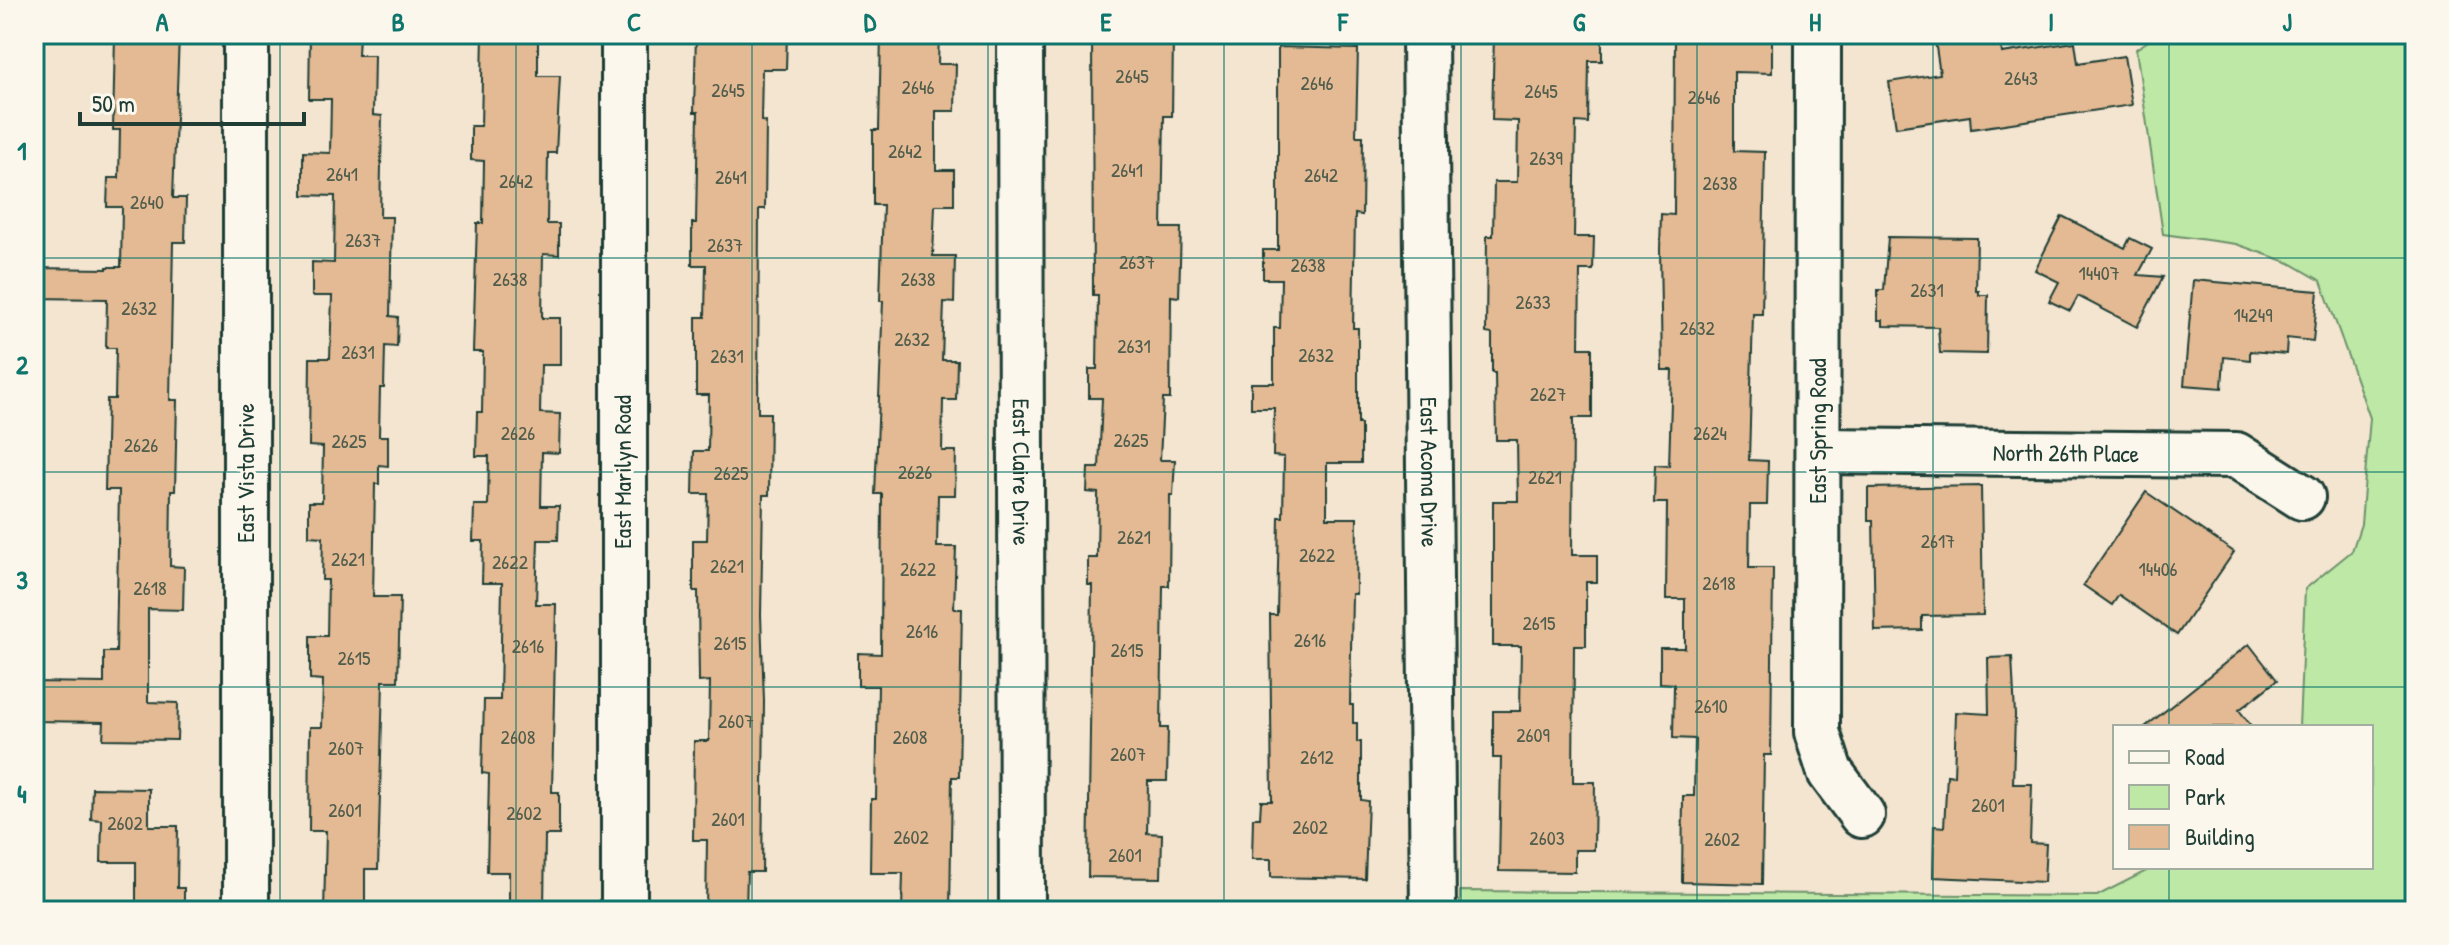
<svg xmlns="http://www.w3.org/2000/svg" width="2449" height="945" viewBox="0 0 2449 945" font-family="'Patrick Hand',sans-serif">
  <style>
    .green { fill: #bde8a5; stroke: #6e926c; stroke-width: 2 }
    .building { fill: #e3ba93; stroke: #1f3d34; stroke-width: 2 }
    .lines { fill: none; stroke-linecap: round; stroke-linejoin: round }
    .minor-casing { stroke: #1f3d34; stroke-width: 50 }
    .minor { stroke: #fbf7ec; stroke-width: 44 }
    .grid { fill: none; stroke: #0f766e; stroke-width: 2; stroke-opacity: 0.55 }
    .labels { text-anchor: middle; stroke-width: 6; stroke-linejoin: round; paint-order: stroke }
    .number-label { font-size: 20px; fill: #505c4c }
    .street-label { font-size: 24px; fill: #1f3d34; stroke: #fbf7ec }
    .neatline { fill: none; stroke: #0f766e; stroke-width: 3 }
    .grid-label { font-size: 26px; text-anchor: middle; font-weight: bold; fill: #0f766e }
  </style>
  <rect width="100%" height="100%" fill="#f4e5d1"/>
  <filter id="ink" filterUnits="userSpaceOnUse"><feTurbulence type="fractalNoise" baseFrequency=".0125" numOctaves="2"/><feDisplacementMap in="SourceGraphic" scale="16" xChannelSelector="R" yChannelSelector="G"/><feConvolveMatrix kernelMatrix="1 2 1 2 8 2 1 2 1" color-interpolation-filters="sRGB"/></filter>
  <g filter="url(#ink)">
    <!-- green -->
    <path class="green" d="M2159,34H2415V911H1460V891L2097,896L2154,867H2371V727H2299L2305,589L2352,551L2361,524L2370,418L2321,281L2290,263L2236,244L2163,234L2136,49Z"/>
    <!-- building -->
    <g class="building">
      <path d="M115,34L179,35L173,198H186L185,242H173L170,400H177L175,491H171L170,566L184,567L183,610L148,609V702L178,703L177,740L103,739L104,722L34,721V682L104,683V652H116L119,490H105L107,399H115L116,348H106L107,299L34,298V268L107,269V267H121L122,207H107L108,178H119L120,130H113Z"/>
      <path d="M310,34L359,35L358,55H374L373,115L382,116L380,217H392L390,316L398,317L397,347L385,346L384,388H380L379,436H388V466L379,465V484H375L373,597H400L398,681H383L378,869H365V911H324L326,831H309L310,727H322L323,680L310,679V636H327L328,580H322L323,537L309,536V502H322L323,447L309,446L310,358H330L332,296H312V262L334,263L335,196L303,195V152L330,153L331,99H309Z"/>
      <path d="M483,34H538V76H560L556,153H548L547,224H559V255L543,254L542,318H560V365H541L540,413L560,414L559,453L542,452L541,506H559L558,540H538L536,604H556L552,792H559V835H545L544,911H509V872H487L489,774L482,773L484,700H500L502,583H482L483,541H473L474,505H488L489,456H476L477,412H482L483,352H473L477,223H483L484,161L471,160V126H481Z"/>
      <path d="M696,34H787L786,69H762L761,121L766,122L765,209H759L758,413H770L769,495H763L761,615L764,701L762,872H747L746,911H706L707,840H693L694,741H709L710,681L699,682L698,591H693V540H707L708,494H693L694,451H708L709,395H696V317H705L706,265H692V223H696L698,112H694Z"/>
      <path d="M881,34H939L938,64H956L955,111H936V170H954V205H935L933,256H955L954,303L944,302L942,360H957L956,400H943L942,451H956L955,495H938L937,547H956L954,609H962L959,777H952L950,911H902L903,873H870L871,799H876L878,686H858V653L881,654L882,494H875L883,301H880L883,205H873V130H879Z"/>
      <path d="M1494,34H1602V61H1589L1588,123L1576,122L1574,237H1594L1593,270H1580L1579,348H1592V418H1573L1572,555H1597V582H1586V646H1574L1573,782H1595L1594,850H1575V872L1499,871L1501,758H1493V711H1520L1521,646H1493V501H1518L1517,440H1496L1495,373H1492V334L1486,333L1487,236H1493L1494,182H1517L1518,121L1492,120Z"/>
      <path d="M1934,34H1973L1974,44L2000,40L2002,53L2075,42L2078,63L2124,56L2132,105L1971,129L1970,116L1896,127L1889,82L1940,74Z"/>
      <path d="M1092,35L1173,37L1172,116H1164L1162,228H1181L1179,297L1171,296L1170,399H1163L1160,460H1175L1173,495H1170L1169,586H1163L1161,728H1168L1167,781H1148L1147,833L1162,834L1161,878L1088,877L1092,585H1088V558H1097L1098,493L1087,492L1088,468H1099L1102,398H1089V369H1097L1098,295H1093Z"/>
      <path d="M1675,35L1772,36V73L1734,72V151L1765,152L1762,314H1753L1749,460L1768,461L1767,505H1750L1749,568H1773L1771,755H1764L1762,884L1682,882L1683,796H1694L1695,739L1673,738L1674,684L1660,683V648H1685V599H1666L1667,503H1654L1655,465L1669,466L1672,370H1662L1660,250L1661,214L1674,215Z"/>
      <path d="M1278,47L1358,49L1356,136H1363L1362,215L1355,214L1353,328H1358V424H1361V463H1327V518H1357L1356,594H1352L1350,705H1353V723H1357V742H1361V800L1368,801L1365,879L1271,877V859H1252L1253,818H1260L1261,801H1272L1270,615H1277L1279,517H1283L1284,457L1273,456L1274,408H1251V383H1274V328H1280L1281,279H1263V250H1278Z"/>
      <path d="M2062,216L2125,248L2130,238L2152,249L2138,275L2163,277L2137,327L2078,296L2070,311L2049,301L2059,282L2035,270Z"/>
      <path d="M1888,237L1977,238L1976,291H1979V295H1988L1987,354L1940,353L1938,327L1883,326V320H1878V290H1884Z"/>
      <path d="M2193,280L2318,291L2313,341L2287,338L2286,354L2250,351V360L2224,357L2222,388L2184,385Z"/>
      <path d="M1981,486L1983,615L1922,616V630L1875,631L1873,520H1868V488Z"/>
      <path d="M2146,492L2234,552L2177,635L2119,595L2112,605L2083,585Z"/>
      <path d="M2249,644L2277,680L2239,710L2252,727H2145Z"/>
      <path d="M2012,657L2015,715L2013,784H2032L2030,843L2046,844L2044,882L1933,877L1934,826L1944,827L1947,775L1954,776L1956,712L1989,714L1988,658Z"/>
      <path d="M92,788L149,789V826H178L177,888H184V911H136V862H101L102,820L91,819Z"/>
    </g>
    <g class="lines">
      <defs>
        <g id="minor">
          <path id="s1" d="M1020,34L1022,911"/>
          <path id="s2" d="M1425,34L1433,911"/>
          <path d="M1818,34L1817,732L1830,772L1862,815"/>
          <path id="s3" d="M1818,451L2236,455L2302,497"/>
          <path d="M246,911V34"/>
          <path d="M624,911V34"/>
        </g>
      </defs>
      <!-- minor casing -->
      <use href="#minor" class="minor-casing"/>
      <!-- minor -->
      <use href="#minor" class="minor"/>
    </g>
  </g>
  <!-- grid -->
  <path class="grid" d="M280,34V911M516,34V911M752,34V911M988,34V911M1224,34V911M1461,34V911M1697,34V911M1933,34V911M2169,34V727M34,258H2415M34,472H2415M34,687H2415M2169,867V911"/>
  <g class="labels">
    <!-- number labels -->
    <g class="number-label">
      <text x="1132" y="83">2645</text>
      <text x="2021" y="85">2643</text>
      <text x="1317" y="90">2646</text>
      <text x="918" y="94">2646</text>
      <text x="728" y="97">2645</text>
      <text x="1541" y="98">2645</text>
      <text x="1704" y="104">2646</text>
      <text x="905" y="158">2642</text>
      <text x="1546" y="165">2639</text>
      <text x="1127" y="177">2641</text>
      <text x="342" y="181">2641</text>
      <text x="1321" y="182">2642</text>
      <text x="731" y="184">2641</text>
      <text x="516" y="188">2642</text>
      <text x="1720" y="190">2638</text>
      <text x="147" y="209">2640</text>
      <text x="363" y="247">2637</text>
      <text x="725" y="252">2637</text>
      <text x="1137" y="269">2637</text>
      <text x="1308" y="272">2638</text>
      <text x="2099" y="280">14407</text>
      <text x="510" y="286">2638</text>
      <text x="918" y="286">2638</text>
      <text x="1927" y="297">2631</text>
      <text x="1533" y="309">2633</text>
      <text x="139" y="315">2632</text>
      <text x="2253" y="322">14249</text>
      <text x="1697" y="335">2632</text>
      <text x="912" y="346">2632</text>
      <text x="1134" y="353">2631</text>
      <text x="358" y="359">2631</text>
      <text x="1316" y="362">2632</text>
      <text x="727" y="363">2631</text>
      <text x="1548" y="401">2627</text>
      <text x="518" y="440">2626</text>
      <text x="1710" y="440">2624</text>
      <text x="1131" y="447">2625</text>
      <text x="349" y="448">2625</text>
      <text x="141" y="452">2626</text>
      <text x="915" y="479">2626</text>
      <text x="731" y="480">2625</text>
      <text x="1545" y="484">2621</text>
      <text x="1134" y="544">2621</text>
      <text x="1938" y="548">2617</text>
      <text x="1317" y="562">2622</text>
      <text x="348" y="566">2621</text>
      <text x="510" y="569">2622</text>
      <text x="727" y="573">2621</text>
      <text x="918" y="576">2622</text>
      <text x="2158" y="576">14406</text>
      <text x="1719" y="590">2618</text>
      <text x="150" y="595">2618</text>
      <text x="1539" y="630">2615</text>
      <text x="922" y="638">2616</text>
      <text x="1310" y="647">2616</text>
      <text x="730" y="650">2615</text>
      <text x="528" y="653">2616</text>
      <text x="1127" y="657">2615</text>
      <text x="354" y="665">2615</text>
      <text x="1711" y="713">2610</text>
      <text x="736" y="728">2607</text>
      <text x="1533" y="742">2609</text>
      <text x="518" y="744">2608</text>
      <text x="910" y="744">2608</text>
      <text x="346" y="755">2607</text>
      <text x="1128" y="761">2607</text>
      <text x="1317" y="764">2612</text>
      <text x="1988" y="812">2601</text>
      <text x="345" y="817">2601</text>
      <text x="524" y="820">2602</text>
      <text x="728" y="826">2601</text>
      <text x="125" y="830">2602</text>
      <text x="1310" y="834">2602</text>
      <text x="911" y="844">2602</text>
      <text x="1547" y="845">2603</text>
      <text x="1722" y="846">2602</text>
      <text x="1125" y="862">2601</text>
    </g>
    <!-- street labels -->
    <g class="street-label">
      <text transform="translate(1818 431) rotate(-90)" y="8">East Spring Road</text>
      <text dy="8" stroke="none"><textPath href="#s3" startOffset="248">North 26th Place</textPath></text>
      <text transform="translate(623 472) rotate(-90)" y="8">East Marilyn Road</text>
      <text dy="8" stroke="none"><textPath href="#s2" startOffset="438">East Acoma Drive</textPath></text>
      <text transform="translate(246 473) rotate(-90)" y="8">East Vista Drive</text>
      <text dy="8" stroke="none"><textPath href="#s1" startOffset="438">East Claire Drive</textPath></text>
    </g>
  </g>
  <!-- margin -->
  <rect width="2449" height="945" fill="none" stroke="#fbf7ec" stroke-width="88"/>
  <!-- legend -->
  <rect x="2113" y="725" width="260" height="144" fill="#fbf7ec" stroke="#a3ada2" stroke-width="2"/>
  <rect x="2129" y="751" width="40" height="12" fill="#fbf7ec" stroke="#a3ada2" stroke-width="2"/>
  <text x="2185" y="765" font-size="24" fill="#1f3d34">Road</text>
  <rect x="2129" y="785" width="40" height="24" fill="#bde8a5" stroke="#a3ada2" stroke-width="2"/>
  <text x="2185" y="805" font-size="24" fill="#1f3d34">Park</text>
  <rect x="2129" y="825" width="40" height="24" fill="#e3ba93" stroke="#a3ada2" stroke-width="2"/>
  <text x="2185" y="845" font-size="24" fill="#1f3d34">Building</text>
  <!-- scale -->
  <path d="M80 112v12h224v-12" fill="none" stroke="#1f3d34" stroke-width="4"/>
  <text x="92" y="112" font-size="24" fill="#1f3d34" stroke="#fbf7ec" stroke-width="6" paint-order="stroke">50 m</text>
  <rect x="44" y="44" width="2361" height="857" class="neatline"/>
  <g class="grid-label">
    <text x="162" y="31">A</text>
    <text x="398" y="31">B</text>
    <text x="634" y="31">C</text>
    <text x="870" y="31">D</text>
    <text x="1106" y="31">E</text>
    <text x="1343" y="31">F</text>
    <text x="1579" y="31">G</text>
    <text x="1815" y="31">H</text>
    <text x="2051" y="31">I</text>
    <text x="2287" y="31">J</text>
    <text x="22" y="160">1</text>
    <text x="22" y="374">2</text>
    <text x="22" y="589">3</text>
    <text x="22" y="803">4</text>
  </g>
</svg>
